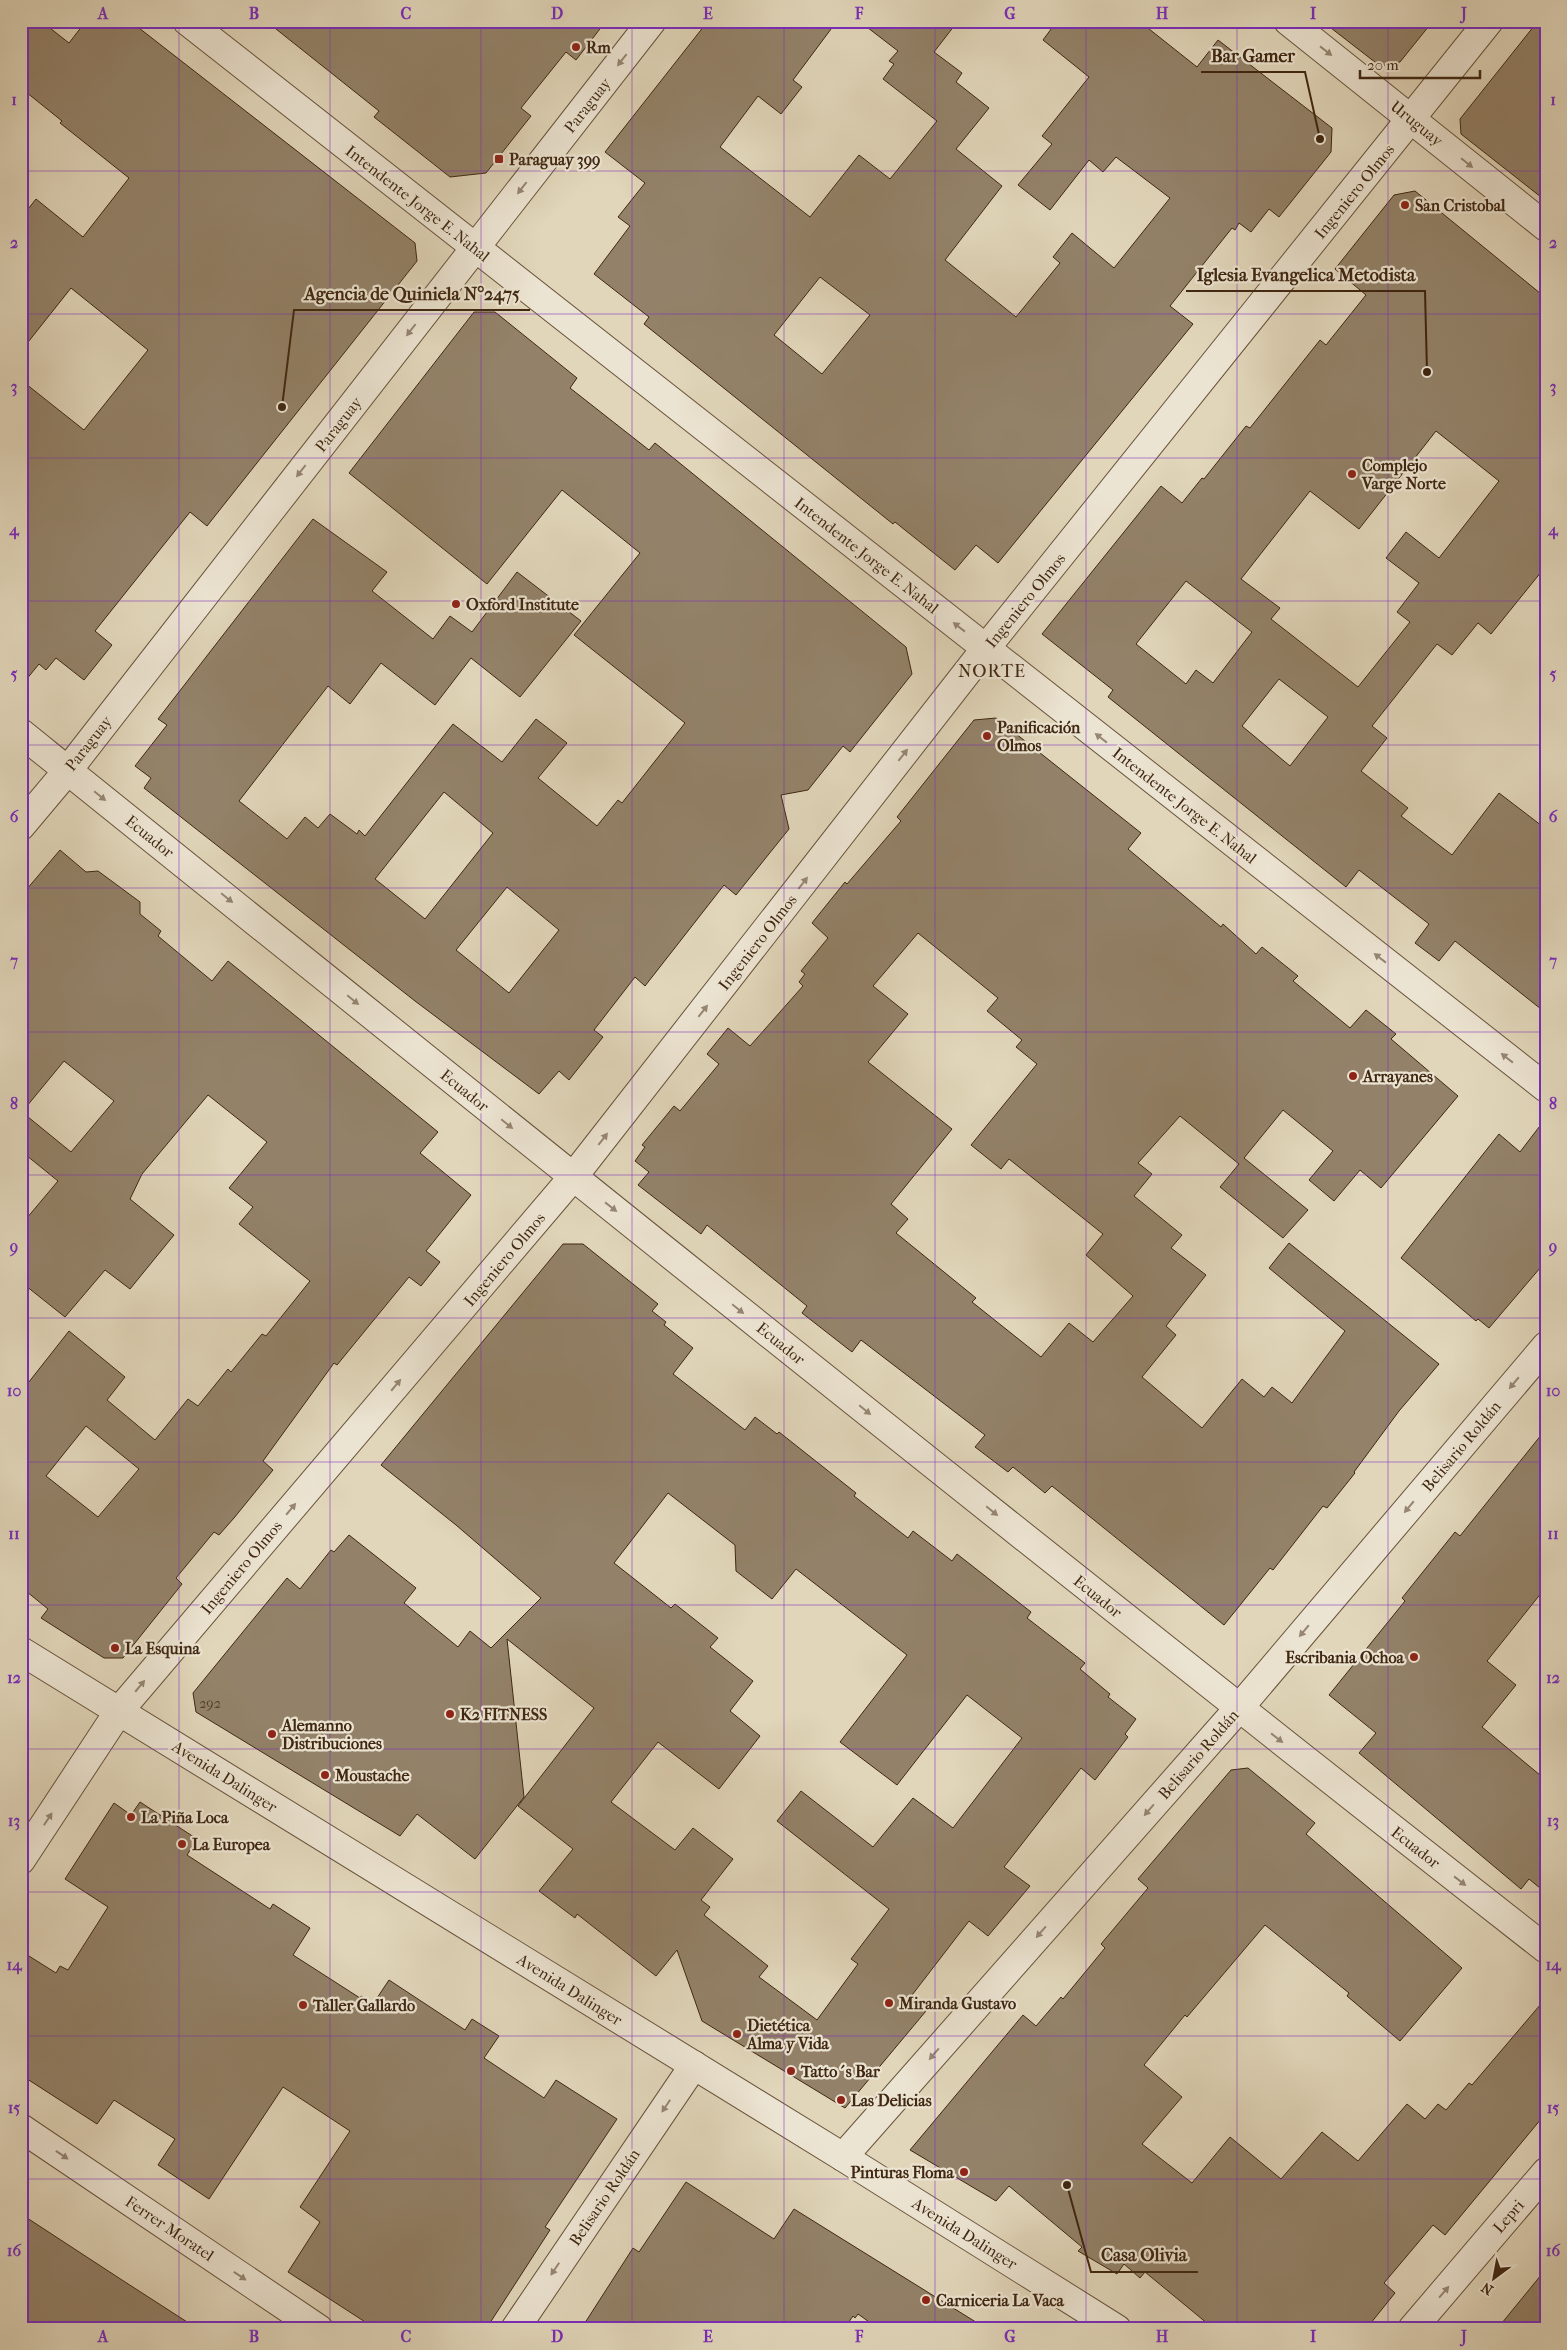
<svg xmlns="http://www.w3.org/2000/svg" width="1567" height="2350" viewBox="0 0 1567 2350" font-family="'IM FELL French Canon',serif">
  <style>
    .building { fill: #938269; stroke: #3f2711; fill-rule: evenodd }
    .lines { fill: none; stroke-linecap: round; stroke-linejoin: round }
    .minor-casing { stroke: #68533b; stroke-width: 30 }
    .tertiary-casing { stroke: #68533b; stroke-width: 30 }
    .minor { stroke: #ece4d2; stroke-width: 28 }
    .tertiary { stroke: #ece4d2; stroke-width: 28 }
    .oneway { fill: #968672 }
    .grid { fill: none; stroke: #7b2cbf; stroke-width: 1; stroke-opacity: 0.55 }
    .poi-dot { fill: #8f2418; stroke: #ece4d2; stroke-width: 2 }
    .labels { text-anchor: middle; stroke-width: 4.5; stroke-linejoin: round; paint-order: stroke }
    .number-label { font-size: 14px; fill: #543e27 }
    .poi-label { font-size: 16px; font-weight: bold; fill: #3f2711; stroke: #ece4d2; text-anchor: start }
    .street-label { font-size: 16px; fill: #3f2711; stroke: #ece4d2 }
    .neighbourhood-label { font-size: 18px; letter-spacing: 1px; fill: #3f2711; stroke: #ece4d2 }
    .leader { fill: none; stroke: #3f2711; stroke-width: 2 }
    .callout-dot { fill: #3f2711; stroke: #ece4d2; stroke-width: 2 }
    .callout-label { font-size: 18px; text-anchor: middle; font-weight: bold; fill: #3f2711; stroke: #ece4d2; stroke-width: 4.5; stroke-linejoin: round; paint-order: stroke }
    .neatline { fill: none; stroke: #7b2cbf; stroke-width: 2 }
    .grid-label { font-size: 16px; text-anchor: middle; font-weight: bold; fill: #7b2cbf }
  </style>
  <rect width="100%" height="100%" fill="#e1d6ba"/>
  <filter id="stains"><feTurbulence type="fractalNoise" baseFrequency=".004" numOctaves="4"/><feColorMatrix values="0 0 0 0 .2 0 0 0 0 .09 0 0 0 0 .02 0 0 0 .5 -.17"/></filter>
  <radialGradient id="worn" r=".72"><stop offset=".6" stop-color="#630" stop-opacity="0"/><stop offset="1" stop-color="#630" stop-opacity=".3"/></radialGradient>
  <!-- building -->
  <g class="building">
    <path d="M21,21H41L69,43L86,21H130L415,243L417,261L207,526L190,512L146,567L95,631L112,645L84,680L56,658L46,670L39,664L21,686V380L84,430L148,350L71,288L21,351V218L36,199L83,237L129,178L60,123L62,121L21,88Z"/>
    <path d="M266,21H606L576,60L566,52L521,108L531,116L486,173L450,177L374,117L379,111Z"/>
    <path d="M708,21H837L793,80L802,87L781,114L758,96L720,147L810,217L859,155L890,179L937,121L883,79L894,64L889,61L898,51L859,21H958L934,52L962,73L956,82L989,108L956,149L1002,186L945,260L1016,317L1060,263L1053,257L1072,233L1114,268L1170,198L1116,157L1103,172L1089,160L1050,210L1018,185L1052,144L1042,136L1089,77L1043,40L1057,21H1139L1197,67L1218,40L1332,128L1331,152L1279,217L1269,209L1251,232L1239,223L1235,230L1232,228L1170,306L1193,324L998,563L976,545L955,570L895,522L893,524L644,324L649,317L594,274L630,226L618,217L645,183L605,152ZM820,277L870,315L822,374L774,335Z"/>
    <path d="M1322,21H1433L1400,62L1380,66Z"/>
    <path d="M1538,21H1546V201L1461,134L1460,119Z"/>
    <path d="M1415,191L1546,298V566L1491,634L1478,623L1452,655L1437,644L1372,726L1387,738L1361,771L1408,808L1401,816L1452,855L1499,793L1546,829V1013L1455,941L1439,961L1415,943L1429,924L1359,870L1346,887L1108,697L1113,690L1042,634L1161,486L1182,503L1202,478L1204,479L1246,426L1250,428L1320,340L1326,345L1366,295L1335,269L1394,195ZM1436,431L1499,481L1439,558L1406,532L1386,558L1419,583L1397,612L1410,622L1358,687L1271,619L1280,608L1241,579L1310,491L1359,529ZM1186,581L1252,632L1213,683L1196,670L1186,684L1136,644ZM1279,679L1328,717L1290,766L1242,726Z"/>
    <path d="M474,312H495L577,378L570,388L649,450L655,443L906,647L912,674L850,752L843,746L808,790L781,795L789,829L736,895L724,885L645,986L635,977L594,1030L603,1037L569,1080L559,1071L539,1094L415,1001L144,788L151,778L135,766L167,725L158,719L313,519L387,572L372,591L433,639L450,616L472,632L517,572L581,621L520,697L471,658L435,705L381,663L350,704L328,686L239,801L287,839L305,817L318,828L330,814L357,834L359,830L365,836L453,724L502,762L536,719L567,743L538,778L597,826L618,800L622,803L685,723L574,635L640,553L562,490L487,584L349,473ZM444,792L493,833L425,919L375,879ZM507,887L559,930L509,993L456,950Z"/>
    <path d="M996,718L1141,833L1128,849L1221,927L1223,924L1256,954L1262,947L1298,976L1293,981L1350,1028L1366,1010L1396,1034L1391,1039L1458,1096L1381,1188L1360,1170L1334,1201L1309,1180L1333,1151L1283,1110L1244,1158L1308,1210L1283,1238L1220,1187L1239,1164L1180,1116L1138,1163L1152,1174L1134,1196L1182,1235L1171,1248L1206,1275L1166,1326L1176,1335L1142,1377L1202,1428L1242,1379L1264,1397L1272,1387L1292,1403L1345,1331L1269,1268L1289,1243L1439,1364L1399,1411L1354,1472L1355,1473L1327,1508L1323,1506L1273,1570L1270,1568L1224,1625L1052,1486L1045,1493L1013,1467L1008,1472L975,1447L985,1435L861,1340L852,1352L802,1313L807,1306L707,1225L701,1234L638,1185L649,1172L635,1161L645,1147L642,1145L674,1106L680,1111L719,1064L707,1054L728,1028L750,1046L803,986L799,982L805,974L801,971L828,938L812,923L845,882L847,884L901,821L897,817L974,720ZM918,933L998,998L987,1011L1022,1040L1016,1047L1037,1064L971,1145L1001,1169L1009,1159L1103,1234L1086,1255L1133,1296L1093,1342L1069,1323L1041,1357L972,1302L976,1298L896,1233L908,1219L891,1204L952,1129L868,1062L908,1014L873,986Z"/>
    <path d="M60,850L86,872L98,871L140,902V914L161,931L158,936L212,981L228,961L438,1132L420,1153L471,1195L426,1251L440,1262L421,1286L409,1277L337,1365L334,1363L263,1461L273,1470L234,1518L219,1535L214,1532L176,1578L182,1584L123,1658H104L41,1618L48,1609L21,1587V1392L69,1331L125,1377L107,1400L155,1440L188,1399L198,1406L228,1369L231,1372L262,1334L266,1336L310,1281L239,1224L253,1207L229,1188L267,1142L208,1095L142,1174L130,1199L174,1235L130,1289L105,1270L65,1317L21,1282V1225L58,1181L21,1151V896ZM64,1061L114,1101L71,1152L22,1112ZM86,1426L139,1469L98,1517L46,1476Z"/>
    <path d="M1546,1118V1261L1489,1328L1478,1319L1476,1321L1401,1258L1499,1134L1520,1152Z"/>
    <path d="M563,1244H583L658,1304L652,1311L666,1322L664,1325L693,1348L673,1374L745,1430L755,1417L777,1434L779,1432L856,1493L854,1496L908,1538L913,1531L952,1561L957,1554L1031,1612L1027,1618L1085,1663L1080,1669L1110,1694L1108,1697L1136,1719L1125,1734L1128,1737L1095,1780L1081,1768L1004,1867L1030,1886L988,1936L969,1921L909,1999L926,2011L845,2108L702,2021L677,1950L656,1976L577,1914L575,1918L539,1891L573,1849L518,1806L594,1708L507,1639L524,1797L475,1859L417,1814L400,1836L196,1712L193,1693L287,1578L300,1589L331,1550L334,1552L349,1535L416,1588L404,1603L458,1647L470,1631L491,1648L541,1598L456,1525L381,1465ZM668,1493L735,1545L736,1571L772,1599L796,1569L907,1655L840,1742L897,1785L967,1695L1022,1738L953,1828L913,1798L873,1847L801,1791L777,1821L889,1909L851,1959L858,1964L817,2020L759,1977L768,1966L704,1915L710,1907L701,1900L733,1859L693,1828L675,1850L611,1802L658,1742L719,1789L760,1736L730,1711L753,1681L710,1647L718,1638L675,1604L671,1608L614,1563Z"/>
    <path d="M1546,1429V1587L1487,1661L1516,1685L1482,1727L1546,1780V1893L1529,1879L1521,1889L1359,1753L1376,1733L1329,1695L1405,1601L1402,1598L1455,1532L1460,1536Z"/>
    <path d="M1248,1768L1315,1823L1306,1834L1462,1968L1400,2041L1347,1996L1349,1993L1265,1925L1187,2017L1185,2015L1144,2065L1182,2097L1142,2144L1192,2183L1230,2137L1281,2179L1322,2132L1358,2161L1407,2104L1425,2119L1438,2104L1446,2110L1469,2083L1472,2085L1546,1998V2113L1445,2235L1433,2225L1384,2283L1395,2293L1366,2329H1214L1145,2272L1140,2278L1124,2264L1117,2274L1078,2251L1082,2247L1009,2186L996,2201L910,2150L1023,2015L1036,2026L1061,1997L1063,1999L1105,1948L1101,1944L1148,1888L1138,1879L1231,1770Z"/>
    <path d="M140,1802L197,1839L187,1855L270,1909L273,1904L310,1928L293,1955L360,1998L361,1996L373,2004L389,1980L465,2030L472,2019L499,2036L484,2058L544,2098L556,2080L617,2119L545,2227L550,2230L486,2329H376L288,2272L320,2222L300,2207L350,2131L283,2087L209,2199L158,2165L175,2139L114,2100L97,2124L21,2075V1951L56,1973L60,1966L68,1970L108,1907L65,1879L114,1803L131,1815Z"/>
    <path d="M686,2182L774,2239L794,2209L987,2329H879L858,2314L855,2318L853,2316L844,2329H581L633,2248L639,2252Z"/>
    <path d="M21,2214L122,2280L198,2329H21Z"/>
    <path d="M1546,2269V2329H1497Z"/>
  </g>
  <g class="lines">
    <defs>
      <g id="minor">
        <path d="M187,21L1546,1088"/>
        <path d="M1288,21L1546,227"/>
        <path d="M21,733C527,1140 1034,1548 1546,1949"/>
        <path d="M21,826L68,770L652,21"/>
        <path d="M21,1860L119,1711L573,1177L986,648L1489,21"/>
        <path d="M21,2128L319,2329"/>
        <path d="M843,2157L1239,1708L1546,1346"/>
        <path d="M515,2329L694,2065"/>
        <path d="M1412,2329L1546,2172"/>
      </g>
      <path id="tertiary" d="M21,1651L843,2157L1117,2329"/>
    </defs>
    <!-- minor casing -->
    <use href="#minor" class="minor-casing"/>
    <!-- tertiary casing -->
    <use href="#tertiary" class="tertiary-casing"/>
    <!-- minor -->
    <use href="#minor" class="minor"/>
    <!-- tertiary -->
    <use href="#tertiary" class="tertiary"/>
  </g>
  <!-- one-way arrows -->
  <defs><path id="oneway-solid" d="M-6-.8H1V-3.2L6.5 0L1 3.2V.8H-6Z" transform="scale(1.25)"/></defs>
  <g class="oneway">
    <use href="#oneway-solid" transform="translate(1326 51) rotate(38)"/>
    <use href="#oneway-solid" transform="translate(622 60) rotate(128)"/>
    <use href="#oneway-solid" transform="translate(1467 163) rotate(39)"/>
    <use href="#oneway-solid" transform="translate(522 188) rotate(128)"/>
    <use href="#oneway-solid" transform="translate(411 330) rotate(128)"/>
    <use href="#oneway-solid" transform="translate(301 471) rotate(128)"/>
    <use href="#oneway-solid" transform="translate(959 627) rotate(-142)"/>
    <use href="#oneway-solid" transform="translate(1101 738) rotate(-142)"/>
    <use href="#oneway-solid" transform="translate(903 755) rotate(-52)"/>
    <use href="#oneway-solid" transform="translate(100 796) rotate(39)"/>
    <use href="#oneway-solid" transform="translate(803 883) rotate(-52)"/>
    <use href="#oneway-solid" transform="translate(227 898) rotate(39)"/>
    <use href="#oneway-solid" transform="translate(1380 958) rotate(-142)"/>
    <use href="#oneway-solid" transform="translate(353 1000) rotate(39)"/>
    <use href="#oneway-solid" transform="translate(703 1011) rotate(-52)"/>
    <use href="#oneway-solid" transform="translate(1507 1058) rotate(-142)"/>
    <use href="#oneway-solid" transform="translate(507 1124) rotate(39)"/>
    <use href="#oneway-solid" transform="translate(603 1139) rotate(-52)"/>
    <use href="#oneway-solid" transform="translate(611 1207) rotate(38)"/>
    <use href="#oneway-solid" transform="translate(738 1309) rotate(39)"/>
    <use href="#oneway-solid" transform="translate(1514 1383) rotate(130)"/>
    <use href="#oneway-solid" transform="translate(396 1385) rotate(-50)"/>
    <use href="#oneway-solid" transform="translate(865 1410) rotate(39)"/>
    <use href="#oneway-solid" transform="translate(1409 1507) rotate(130)"/>
    <use href="#oneway-solid" transform="translate(291 1509) rotate(-50)"/>
    <use href="#oneway-solid" transform="translate(992 1511) rotate(39)"/>
    <use href="#oneway-solid" transform="translate(1304 1631) rotate(130)"/>
    <use href="#oneway-solid" transform="translate(140 1686) rotate(-50)"/>
    <use href="#oneway-solid" transform="translate(1277 1738) rotate(38)"/>
    <use href="#oneway-solid" transform="translate(1149 1810) rotate(131)"/>
    <use href="#oneway-solid" transform="translate(48 1819) rotate(-57)"/>
    <use href="#oneway-solid" transform="translate(1460 1881) rotate(38)"/>
    <use href="#oneway-solid" transform="translate(1041 1932) rotate(131)"/>
    <use href="#oneway-solid" transform="translate(934 2054) rotate(131)"/>
    <use href="#oneway-solid" transform="translate(666 2106) rotate(124)"/>
    <use href="#oneway-solid" transform="translate(62 2155) rotate(34)"/>
    <use href="#oneway-solid" transform="translate(555 2269) rotate(124)"/>
    <use href="#oneway-solid" transform="translate(240 2276) rotate(34)"/>
    <use href="#oneway-solid" transform="translate(1444 2292) rotate(-49)"/>
  </g>
  <!-- grid -->
  <path class="grid" d="M179,21V2329M330,21V2329M481,21V2329M632,21V2329M784,21V2329M935,21V2329M1086,21V2329M1237,21V2329M1388,21V2329M21,171H1546M21,314H1546M21,458H1546M21,601H1546M21,745H1546M21,888H1546M21,1032H1546M21,1175H1546M21,1318H1546M21,1462H1546M21,1605H1546M21,1749H1546M21,1892H1546M21,2036H1546M21,2179H1546"/>
  <!-- markers -->
  <g class="poi-dot">
    <circle cx="576" cy="47" r="5"/>
    <rect x="494" y="154" width="10" height="10" rx="2.5"/>
    <circle cx="1405" cy="205" r="5"/>
    <circle cx="1352" cy="474" r="5"/>
    <circle cx="456" cy="604" r="5"/>
    <circle cx="987" cy="736" r="5"/>
    <circle cx="1353" cy="1076" r="5"/>
    <circle cx="115" cy="1648" r="5"/>
    <circle cx="1414" cy="1657" r="5"/>
    <circle cx="450" cy="1714" r="5"/>
    <circle cx="272" cy="1734" r="5"/>
    <circle cx="325" cy="1775" r="5"/>
    <circle cx="131" cy="1817" r="5"/>
    <circle cx="182" cy="1844" r="5"/>
    <circle cx="889" cy="2003" r="5"/>
    <circle cx="303" cy="2005" r="5"/>
    <circle cx="737" cy="2034" r="5"/>
    <circle cx="791" cy="2071" r="5"/>
    <circle cx="841" cy="2100" r="5"/>
    <circle cx="964" cy="2172" r="5"/>
    <circle cx="926" cy="2300" r="5"/>
  </g>
  <g class="labels">
    <!-- number labels -->
    <g class="number-label">
      <text x="210" y="1708">292</text>
    </g>
    <!-- poi labels -->
    <g class="poi-label">
      <text x="586" y="53">Rm</text>
      <text x="509" y="165">Paraguay 399</text>
      <text x="1415" y="211">San Cristobal</text>
      <text x="1362" y="471">Complejo<tspan x="1362" dy="18">Varge Norte</tspan></text>
      <text x="466" y="610">Oxford Institute</text>
      <text x="997" y="733">Panificación<tspan x="997" dy="18">Olmos</tspan></text>
      <text x="1363" y="1082">Arrayanes</text>
      <text x="125" y="1654">La Esquina</text>
      <text x="1404" y="1663" text-anchor="end">Escribania Ochoa</text>
      <text x="460" y="1720">K2 FITNESS</text>
      <text x="282" y="1731">Alemanno<tspan x="282" dy="18">Distribuciones</tspan></text>
      <text x="335" y="1781">Moustache</text>
      <text x="141" y="1823">La Piña Loca</text>
      <text x="192" y="1850">La Europea</text>
      <text x="899" y="2009">Miranda Gustavo</text>
      <text x="313" y="2011">Taller Gallardo</text>
      <text x="747" y="2031">Dietética<tspan x="747" dy="18">Alma y Vida</tspan></text>
      <text x="801" y="2077">Tatto´s Bar</text>
      <text x="851" y="2106">Las Delicias</text>
      <text x="954" y="2178" text-anchor="end">Pinturas Floma</text>
      <text x="936" y="2306">Carniceria La Vaca</text>
    </g>
    <!-- street labels -->
    <g class="street-label">
      <text transform="translate(587 105) rotate(-52)" y="6">Paraguay</text>
      <text transform="translate(1417 123) rotate(39)" y="6">Uruguay</text>
      <text transform="translate(1354 191) rotate(-51)" y="6">Ingeniero Olmos</text>
      <text transform="translate(418 203) rotate(38)" y="6">Intendente Jorge E. Nahal</text>
      <text transform="translate(338 424) rotate(-52)" y="6">Paraguay</text>
      <text transform="translate(867 555) rotate(38)" y="6">Intendente Jorge E. Nahal</text>
      <text transform="translate(1025 600) rotate(-51)" y="6">Ingeniero Olmos</text>
      <text transform="translate(88 743) rotate(-52)" y="6">Paraguay</text>
      <text transform="translate(1185 805) rotate(38)" y="6">Intendente Jorge E. Nahal</text>
      <text transform="translate(150 836) rotate(39)" y="6">Ecuador</text>
      <text transform="translate(757 942) rotate(-52)" y="6">Ingeniero Olmos</text>
      <text transform="translate(465 1090) rotate(39)" y="6">Ecuador</text>
      <text transform="translate(504 1259) rotate(-50)" y="6">Ingeniero Olmos</text>
      <text transform="translate(781 1343) rotate(39)" y="6">Ecuador</text>
      <text transform="translate(1461 1446) rotate(-50)" y="6">Belisario Roldán</text>
      <text transform="translate(241 1567) rotate(-50)" y="6">Ingeniero Olmos</text>
      <text transform="translate(1098 1596) rotate(39)" y="6">Ecuador</text>
      <text transform="translate(1198 1754) rotate(-49)" y="6">Belisario Roldán</text>
      <text transform="translate(225 1776) rotate(32)" y="6">Avenida Dalinger</text>
      <text transform="translate(1416 1847) rotate(38)" y="6">Ecuador</text>
      <text transform="translate(570 1989) rotate(32)" y="6">Avenida Dalinger</text>
      <text transform="translate(604 2197) rotate(-56)" y="6">Belisario Roldán</text>
      <text transform="translate(1508 2216) rotate(-49)" y="6">Lepri</text>
      <text transform="translate(170 2228) rotate(34)" y="6">Ferrer Moratel</text>
      <text transform="translate(965 2233) rotate(32)" y="6">Avenida Dalinger</text>
    </g>
    <!-- neighbourhood labels -->
    <g class="neighbourhood-label">
      <text x="992" y="677">NORTE</text>
    </g>
  </g>
  <!-- callouts -->
  <path class="leader" d="M1320 139L1305 72H1201M1427 372L1425 291H1186M282 407L294 310H530M1067 2185L1091 2272H1198"/>
  <g class="callout-dot">
    <circle cx="1320" cy="139" r="5"/>
    <circle cx="1427" cy="372" r="5"/>
    <circle cx="282" cy="407" r="5"/>
    <circle cx="1067" cy="2185" r="5"/>
  </g>
  <g class="callout-label">
    <text x="1253" y="62">Bar Gamer</text>
    <text x="1306" y="281">Iglesia Evangelica Metodista</text>
    <text x="412" y="300">Agencia de Quiniela N°2475</text>
    <text x="1144" y="2261">Casa Olivia</text>
  </g>
  <!-- margin -->
  <rect width="1567" height="2350" fill="none" stroke="#e1d6ba" stroke-width="55"/>
  <!-- north arrow -->
  <g transform="translate(1494 2278) rotate(212)" stroke="#ece4d2" stroke-width="4" paint-order="stroke">
  <path d="M0-4L9 19L0 12L-9 19Z" fill="#3f2711"/>
  <text y="-8" font-size="14" font-weight="bold" text-anchor="middle" fill="#3f2711">N</text>
  </g>
  <!-- scale -->
  <path d="M1360 70v8h120v-8" fill="none" stroke="#3f2711" stroke-width="2.5"/>
  <text x="1367" y="70" font-size="15" fill="#3f2711" stroke="#ece4d2" stroke-width="4" paint-order="stroke">20 m</text>
  <rect x="28" y="28" width="1512" height="2294" class="neatline"/>
  <g class="grid-label">
    <text x="103" y="19">A</text>
    <text x="254" y="19">B</text>
    <text x="406" y="19">C</text>
    <text x="557" y="19">D</text>
    <text x="708" y="19">E</text>
    <text x="859" y="19">F</text>
    <text x="1010" y="19">G</text>
    <text x="1162" y="19">H</text>
    <text x="1313" y="19">I</text>
    <text x="1464" y="19">J</text>
    <text x="14" y="105">1</text>
    <text x="1553" y="105">1</text>
    <text x="14" y="248">2</text>
    <text x="1553" y="248">2</text>
    <text x="14" y="392">3</text>
    <text x="1553" y="392">3</text>
    <text x="14" y="535">4</text>
    <text x="1553" y="535">4</text>
    <text x="14" y="679">5</text>
    <text x="1553" y="679">5</text>
    <text x="14" y="822">6</text>
    <text x="1553" y="822">6</text>
    <text x="14" y="966">7</text>
    <text x="1553" y="966">7</text>
    <text x="14" y="1109">8</text>
    <text x="1553" y="1109">8</text>
    <text x="14" y="1252">9</text>
    <text x="1553" y="1252">9</text>
    <text x="14" y="1396">10</text>
    <text x="1553" y="1396">10</text>
    <text x="14" y="1539">11</text>
    <text x="1553" y="1539">11</text>
    <text x="14" y="1683">12</text>
    <text x="1553" y="1683">12</text>
    <text x="14" y="1826">13</text>
    <text x="1553" y="1826">13</text>
    <text x="14" y="1970">14</text>
    <text x="1553" y="1970">14</text>
    <text x="14" y="2113">15</text>
    <text x="1553" y="2113">15</text>
    <text x="14" y="2256">16</text>
    <text x="1553" y="2256">16</text>
    <text x="103" y="2342">A</text>
    <text x="254" y="2342">B</text>
    <text x="406" y="2342">C</text>
    <text x="557" y="2342">D</text>
    <text x="708" y="2342">E</text>
    <text x="859" y="2342">F</text>
    <text x="1010" y="2342">G</text>
    <text x="1162" y="2342">H</text>
    <text x="1313" y="2342">I</text>
    <text x="1464" y="2342">J</text>
  </g>
  <rect width="100%" height="100%" filter="url(#stains)"/>
  <rect width="100%" height="100%" fill="url(#worn)"/>
</svg>
